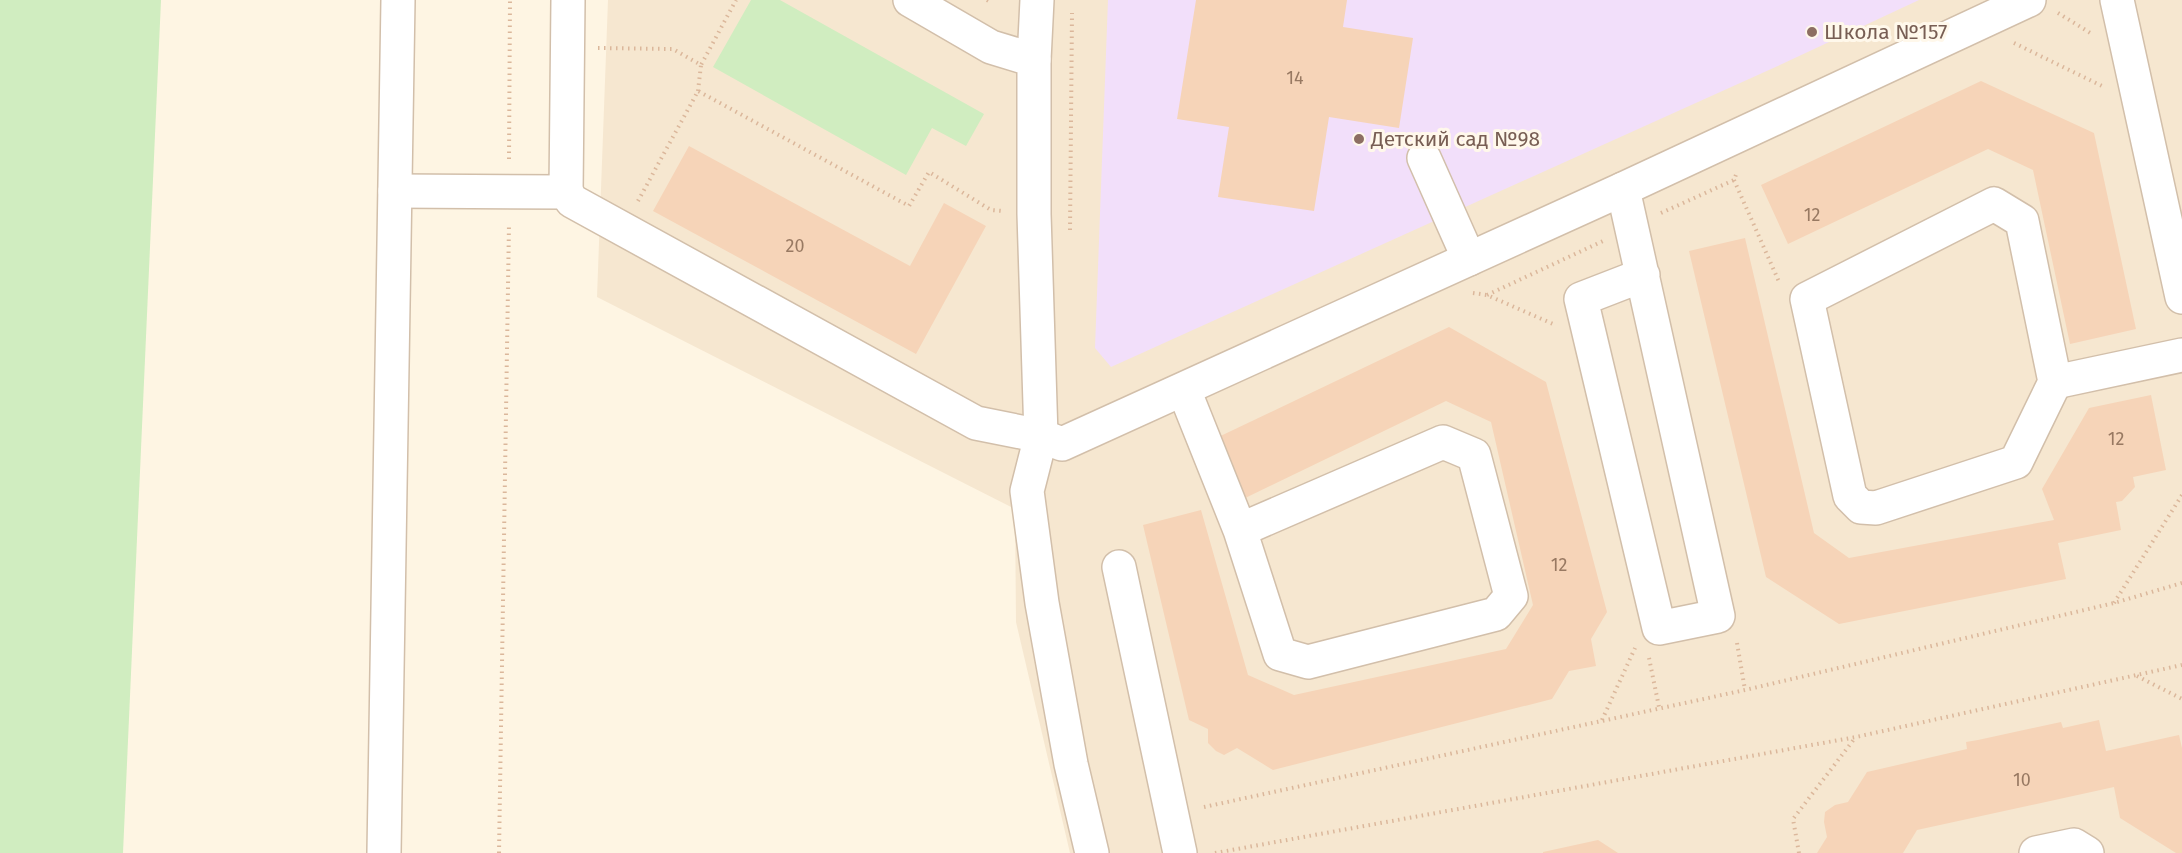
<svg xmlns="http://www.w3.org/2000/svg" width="2182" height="853" viewBox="0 0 2182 853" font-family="'Fira Sans',sans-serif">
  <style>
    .residential { fill: #f6e7d0 }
    .education { fill: #f2dffa }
    .park { fill: #d0edc0 }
    .building { fill: #f6d4b8 }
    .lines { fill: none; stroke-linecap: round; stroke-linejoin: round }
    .minor-casing { stroke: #d2bfaa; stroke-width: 36 }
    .path { stroke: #dbb79b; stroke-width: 4; stroke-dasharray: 1.5 4.5; stroke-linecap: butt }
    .minor { stroke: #fff; stroke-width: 33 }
    .education-dot { fill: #8d6e63; stroke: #fff8eb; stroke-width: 2 }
    .labels { text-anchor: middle; stroke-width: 6; stroke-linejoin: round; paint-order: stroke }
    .number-label { font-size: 18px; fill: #987962 }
    .education-label { font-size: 21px; fill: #785e54; stroke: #fff8eb; text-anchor: start }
  </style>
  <rect width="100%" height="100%" fill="#fef5e3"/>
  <!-- residential -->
  <path class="residential" d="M608,0H2182V853H1070L1016,622L1015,509L597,297Z"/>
  <!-- education -->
  <path class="education" d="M1108,0H1919L1782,64L1111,367L1095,348Z"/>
  <!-- park -->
  <g class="park">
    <path d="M0,0H161L123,853H0Z"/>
    <path d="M751,0H780L984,114L966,146L932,128L906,175L713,67Z"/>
  </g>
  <!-- building -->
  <g class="building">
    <path d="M1196,0H1347L1343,27L1413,38L1399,128L1329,117L1314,211L1218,197L1229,127L1177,119Z"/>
    <path d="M1981,81L2094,133L2136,329L2070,344L2033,170L1988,149L1788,244L1761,185Z"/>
    <path d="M689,146L910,266L944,203L986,226L916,354L653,211Z"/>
    <path d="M1745,238L1814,533L1849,558L2054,520L2042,489L2089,408L2151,395L2166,470L2133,477L2135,487L2122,501L2116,502L2121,530L2058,543L2066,579L1839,624L1766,577L1689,251Z"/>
    <path d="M1449,327L1546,382L1607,612L1591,639L1596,666L1569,671L1552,699L1273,770L1237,748L1224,755L1216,751L1208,743V729L1189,720L1143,525L1201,510L1248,675L1294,695L1506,649L1533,605L1491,422L1446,401L1239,501L1210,441Z"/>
    <path d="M2099,720L2106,751L2179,735L2182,748V853H2176L2120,818L2114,787L1917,830L1903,853H1817L1827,837L1824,822L1825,812L1835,805L1848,802L1867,772L1967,749L1966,742L1978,740L2061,722L2063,728Z"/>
    <path d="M1598,840L1618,853H1543V852Z"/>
  </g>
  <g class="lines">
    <defs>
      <g id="minor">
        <path d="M910,0L991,47L1034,60"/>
        <path d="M1037,0L1034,60V214L1041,436L1027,491L1042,603L1071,764L1092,853"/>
        <path d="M2117,0L2182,297"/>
        <path d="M1424,158L1469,259"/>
        <path d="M1623,189L1718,616L1659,628L1581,299L1643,275"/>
        <path d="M395,191L566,192L568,0"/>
        <path d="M566,192L572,201L976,423L1041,436L1062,444L1623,189L2029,0"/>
        <path d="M1994,204L2022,221L2055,382L2016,462L1876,508L1861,507L1850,496L1807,299Z"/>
        <path d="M2055,382L2182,355"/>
        <path d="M1184,390L1240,530L1280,654L1308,662L1496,614L1511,596L1474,455L1443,442L1240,530"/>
        <path d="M1119,567L1180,853"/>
        <path d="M384,853L398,0"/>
        <path d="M2036,853L2074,845L2087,853"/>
      </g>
    </defs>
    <!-- minor casing -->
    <use href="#minor" class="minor-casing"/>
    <!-- path -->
    <g class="path">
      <path d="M987,0L992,3"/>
      <path d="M2058,13L2092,34"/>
      <path d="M2014,43L2104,87"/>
      <path d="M598,48L673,49L701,65L736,0"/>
      <path d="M698,91L701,65"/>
      <path d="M509,159L510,0"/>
      <path d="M1734,180L1780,284"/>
      <path d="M638,201L698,91L909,206L929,172L991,210L1003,211"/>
      <path d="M1661,213L1734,180L1737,172"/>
      <path d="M1070,230L1072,13"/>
      <path d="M1473,293L1487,295L1553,324"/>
      <path d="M1487,295L1603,241"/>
      <path d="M2114,603L2182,495"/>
      <path d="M1737,643L1745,690"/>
      <path d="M1649,658L1659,707"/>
      <path d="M2137,676L2182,699"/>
      <path d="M1602,720L1635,648"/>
      <path d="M1204,807L1745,690L2114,603L2182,583"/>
      <path d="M499,853L509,224"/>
      <path d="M1215,853L1856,737L2182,665"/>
      <path d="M1799,853L1793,819L1855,738"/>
    </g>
    <!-- minor -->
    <use href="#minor" class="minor"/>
  </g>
  <!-- markers -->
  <g class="education-dot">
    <circle cx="1812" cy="32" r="6"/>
    <circle cx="1359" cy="139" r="6"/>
  </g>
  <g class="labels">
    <!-- number labels -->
    <g class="number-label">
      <text x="1295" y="84">14</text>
      <text x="1812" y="221">12</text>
      <text x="795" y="252">20</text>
      <text x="2116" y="445">12</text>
      <text x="1559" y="571">12</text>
      <text x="2022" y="786">10</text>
    </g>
    <!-- education labels -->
    <g class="education-label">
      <text x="1824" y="39">Школа №157</text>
      <text x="1371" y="146">Детский сад №98</text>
    </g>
  </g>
</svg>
